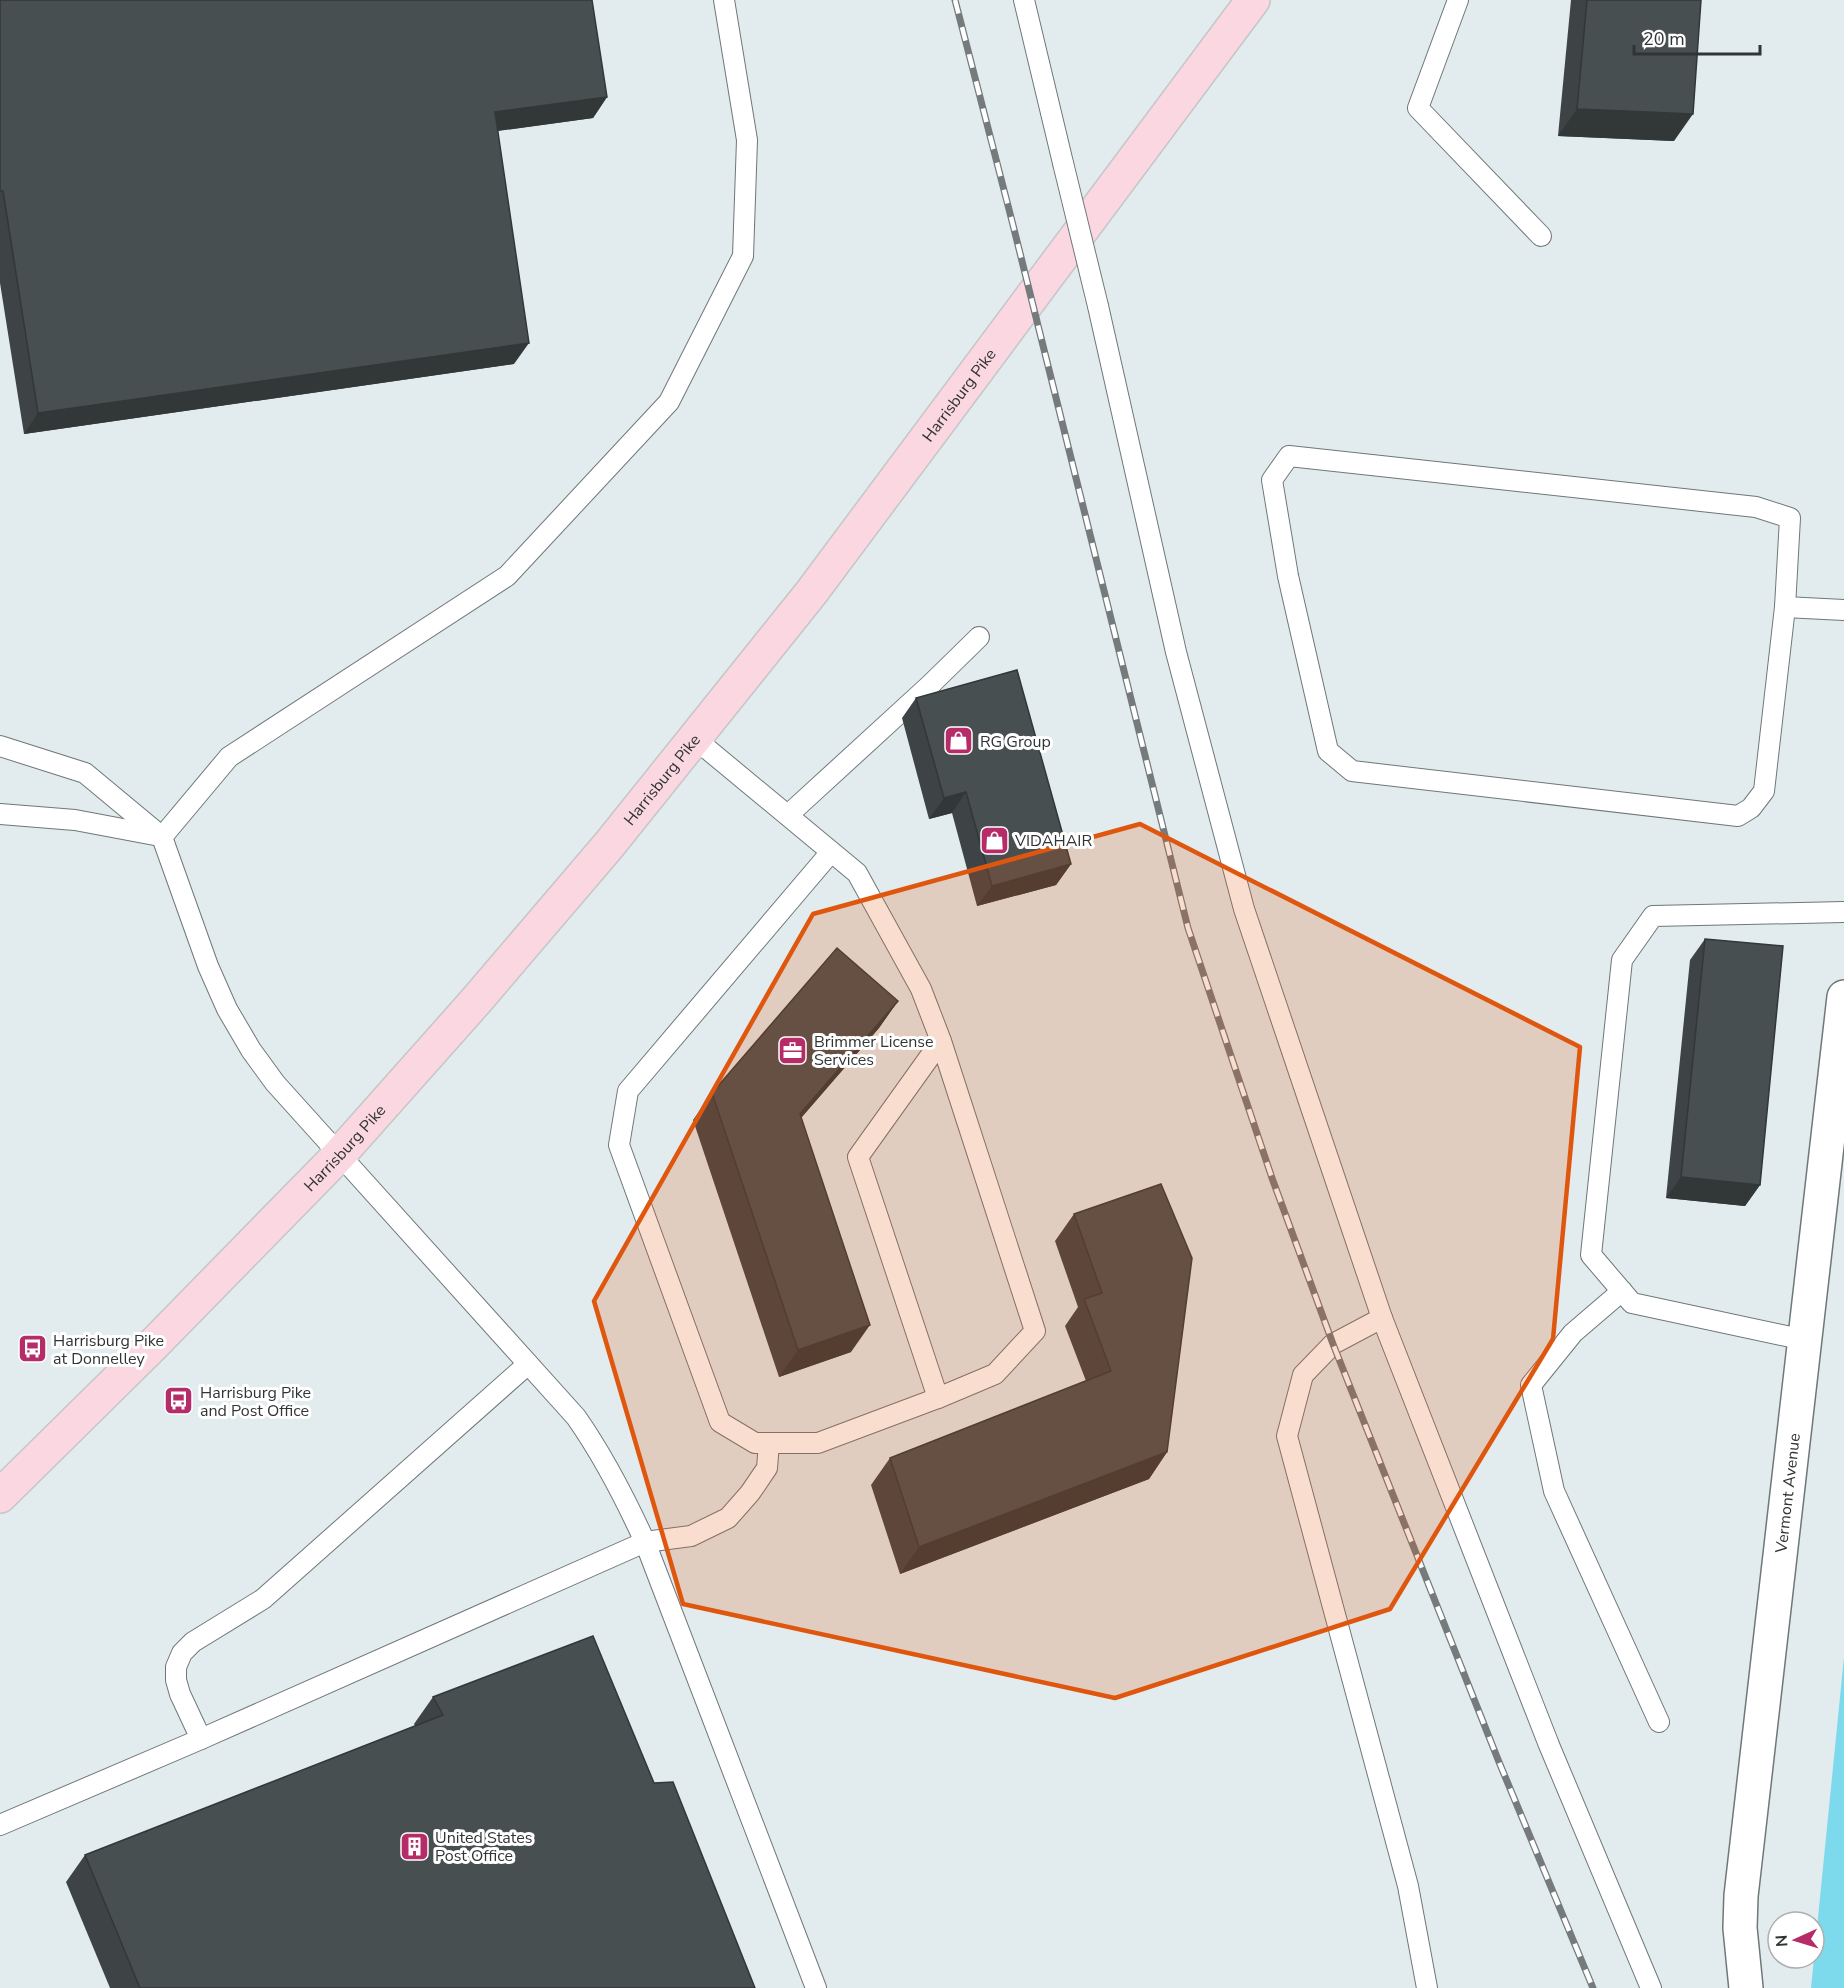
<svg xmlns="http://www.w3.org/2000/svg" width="1844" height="1988" viewBox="0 0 1844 1988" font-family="'Nunito Sans',sans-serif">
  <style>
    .green { fill: #7cdaec }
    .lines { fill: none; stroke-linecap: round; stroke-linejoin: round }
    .lane-casing { stroke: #6f7779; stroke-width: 22 }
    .street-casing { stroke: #6f7779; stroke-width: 36 }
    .primary-casing { stroke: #c5c6c6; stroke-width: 36 }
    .lane { stroke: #fff; stroke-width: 20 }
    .street { stroke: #fff; stroke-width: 33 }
    .primary { stroke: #fbd7e2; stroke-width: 33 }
    .rail-casing { stroke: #757b7c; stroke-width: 7 }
    .rail { stroke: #fff; stroke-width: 4.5; stroke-dasharray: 14; stroke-linecap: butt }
    .lane-bridge-casing { stroke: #6f7779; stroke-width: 22; stroke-linecap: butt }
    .lane-bridge { stroke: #fff; stroke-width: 20 }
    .wall { fill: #3e4445 }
    .shaded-wall { fill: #323738 }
    .building { fill: #484f50; stroke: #323738; stroke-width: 1.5 }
    .marked { fill: #df570e; fill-opacity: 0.2; stroke: #df570e; stroke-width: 4.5; stroke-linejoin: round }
    .labels { text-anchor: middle; stroke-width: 6; stroke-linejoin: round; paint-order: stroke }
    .street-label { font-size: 16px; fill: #313435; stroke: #fff }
    .poi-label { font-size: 16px; fill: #313435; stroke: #fff; text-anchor: start }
  </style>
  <rect width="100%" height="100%" fill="#e2ebed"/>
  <!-- green -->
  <path class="green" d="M1844,1657V1988H1811Z"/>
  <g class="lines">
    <defs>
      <g id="lane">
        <path d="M1024,0L1063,163"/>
        <path d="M1458,0L1418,108L1541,236"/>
        <path d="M1098,306L1176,652L1244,909L1382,1318L1549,1745L1651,1988"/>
        <path d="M1289,456L1756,507L1790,518L1785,607L1764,791L1751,808L1738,816L1352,771L1328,751L1288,576L1272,480Z"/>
        <path d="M1785,607L1844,610"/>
        <path d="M694,738L857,873L921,989L941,1041L1035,1331L995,1374L938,1398L858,1157L941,1041"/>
        <path d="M0,746L85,773L162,837L208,966L227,1009L251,1050L275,1083L576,1417C604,1457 625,1498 645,1542L816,1988"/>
        <path d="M0,814L75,820L160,836"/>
        <path d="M788,815L930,685L979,637"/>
        <path d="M162,837L229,757L507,576L669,402L743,256L747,140L724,0"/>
        <path d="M831,852L628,1091L619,1145L720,1422L755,1443H818L938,1398"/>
        <path d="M1622,1291L1573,1333L1531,1385L1554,1491L1659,1722"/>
        <path d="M1382,1318L1333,1344L1303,1375L1287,1436L1408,1886L1427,1988"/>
        <path d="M1805,1340L1632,1303L1591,1255L1622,960L1653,916L1844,912"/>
        <path d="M201,1739L180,1694L176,1680V1667L182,1653L193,1642L263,1599L528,1364"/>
        <path d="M0,1825L201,1739L645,1542L691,1536L728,1518L750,1493L767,1468L769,1443"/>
      </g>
      <g id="street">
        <path id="s1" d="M1746,1988L1740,1928L1741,1896L1844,997"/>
      </g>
      <g id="primary">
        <path id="s2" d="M0,1496L153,1345L339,1155L475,1002L609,845L811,593L1253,0"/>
      </g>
    </defs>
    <!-- lane casing -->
    <use href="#lane" class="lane-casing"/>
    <!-- street casing -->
    <use href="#street" class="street-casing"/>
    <!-- primary casing -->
    <use href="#primary" class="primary-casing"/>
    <!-- lane -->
    <use href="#lane" class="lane"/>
    <!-- street -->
    <use href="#street" class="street"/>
    <!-- primary -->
    <use href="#primary" class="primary"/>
    <defs>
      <path id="rail" d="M955,0L1013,225L1188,928L1272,1178L1333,1344L1499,1762L1593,1988"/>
    </defs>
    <!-- rail casing -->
    <use href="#rail" class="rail-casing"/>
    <!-- rail -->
    <use href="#rail" class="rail"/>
    <defs>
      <path id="lane-bridge" d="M1063,163L1098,306"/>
    </defs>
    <!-- lane-bridge casing -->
    <use href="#lane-bridge" class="lane-bridge-casing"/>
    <!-- lane-bridge -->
    <use href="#lane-bridge" class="lane-bridge"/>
  </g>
  <!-- wall -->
  <g class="wall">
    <path d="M0,0L607,97L593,118L498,131L514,364L24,434L0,283Z"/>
    <path d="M1571,0H1701L1674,141L1558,136Z"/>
    <path d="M916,698L1071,864L1056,885L977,906L952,813L929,819L902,718Z"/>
    <path d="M1705,939L1760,1185L1745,1206L1666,1198L1690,960Z"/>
    <path d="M898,1001L879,1028L801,1118L851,1352L779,1377L693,1120L712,1093Z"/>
    <path d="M1074,1214L1167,1452L1149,1479L900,1574L871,1485L890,1458L1086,1381L1065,1326L1078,1307L1055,1241Z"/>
    <path d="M433,1697L654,1783L755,1988H110L66,1882L85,1855L415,1726L414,1724Z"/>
  </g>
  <!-- shaded-wall -->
  <g class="shaded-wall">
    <path d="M607,97L593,118L481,133L495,112Z"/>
    <path d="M1577,109L1693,114L1674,141L1558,136Z"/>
    <path d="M529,343L514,364L24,434L38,413Z"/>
    <path d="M966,792L952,813L929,819L944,798Z"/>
    <path d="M1071,864L1056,885L977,906L992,886Z"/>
    <path d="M898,1001L879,1028L781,1141L800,1114Z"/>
    <path d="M1681,1177L1760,1185L1745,1206L1666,1198Z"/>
    <path d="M870,1325L851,1352L779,1377L798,1350Z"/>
    <path d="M1167,1452L1149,1479L900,1574L919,1547Z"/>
  </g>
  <!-- building -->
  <g class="building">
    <path d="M0,0H592L607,97L495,112L529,343L38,413L3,191H0Z"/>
    <path d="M1587,0H1701L1693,114L1577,109Z"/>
    <path d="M1017,670L1071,864L992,886L966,792L944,798L916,698Z"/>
    <path d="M1705,939L1783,946L1760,1185L1681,1177Z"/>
    <path d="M837,948L898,1001L800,1114L870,1325L798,1350L712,1093Z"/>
    <path d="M1161,1184L1192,1258L1167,1452L919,1547L890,1458L1111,1371L1084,1299L1102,1293L1074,1214Z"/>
    <path d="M593,1636L654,1783L673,1782L755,1988H140L85,1855L443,1715L433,1697Z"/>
  </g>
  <!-- marked area -->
  <path class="marked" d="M1140,824L1580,1047L1553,1339L1390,1609L1115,1698L683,1604L594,1301L813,914Z"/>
  <!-- icons -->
  <defs>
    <symbol id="shop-square" viewBox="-11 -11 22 22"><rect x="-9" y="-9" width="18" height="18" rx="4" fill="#b62c68" stroke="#fff"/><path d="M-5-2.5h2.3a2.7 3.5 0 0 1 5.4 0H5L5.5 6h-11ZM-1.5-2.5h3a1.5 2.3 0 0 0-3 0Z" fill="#fff"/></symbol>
    <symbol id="office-square" viewBox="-11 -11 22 22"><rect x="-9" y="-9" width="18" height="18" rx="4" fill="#b62c68" stroke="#fff"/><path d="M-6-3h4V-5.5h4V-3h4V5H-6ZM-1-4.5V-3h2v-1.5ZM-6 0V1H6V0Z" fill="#fff"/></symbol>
    <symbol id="bus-square" viewBox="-11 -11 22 22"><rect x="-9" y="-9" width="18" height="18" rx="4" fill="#b62c68" stroke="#fff"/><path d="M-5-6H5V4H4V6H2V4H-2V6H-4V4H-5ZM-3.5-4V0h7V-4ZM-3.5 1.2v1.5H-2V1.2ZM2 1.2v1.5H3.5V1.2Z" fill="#fff"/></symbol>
    <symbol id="building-square" viewBox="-11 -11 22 22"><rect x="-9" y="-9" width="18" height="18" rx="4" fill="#b62c68" stroke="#fff"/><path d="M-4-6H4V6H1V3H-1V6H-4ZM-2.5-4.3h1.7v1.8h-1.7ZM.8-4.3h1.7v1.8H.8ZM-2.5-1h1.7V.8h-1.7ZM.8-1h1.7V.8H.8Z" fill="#fff"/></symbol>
  </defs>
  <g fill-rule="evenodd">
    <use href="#shop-square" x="942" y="724" width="33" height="33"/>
    <use href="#shop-square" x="978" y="824" width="33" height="33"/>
    <use href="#office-square" x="776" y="1034" width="33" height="33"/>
    <use href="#bus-square" x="16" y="1332" width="33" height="33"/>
    <use href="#bus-square" x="162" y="1384" width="33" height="33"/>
    <use href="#building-square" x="398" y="1830" width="33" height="33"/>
  </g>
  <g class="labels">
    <!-- street labels -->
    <g class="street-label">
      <text dy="6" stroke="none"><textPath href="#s2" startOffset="1462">Harrisburg Pike</textPath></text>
      <text dy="6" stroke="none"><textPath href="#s2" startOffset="976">Harrisburg Pike</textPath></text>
      <text dy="6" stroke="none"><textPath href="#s2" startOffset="490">Harrisburg Pike</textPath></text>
      <text dy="6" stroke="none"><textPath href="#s1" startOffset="498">Vermont Avenue</textPath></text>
    </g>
    <!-- poi labels -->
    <g class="poi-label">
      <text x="980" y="747">RG Group</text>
      <text x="1015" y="846">VIDAHAIR</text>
      <text x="814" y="1047">Brimmer License<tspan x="814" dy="18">Services</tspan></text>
      <text x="53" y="1346">Harrisburg Pike<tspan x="53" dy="18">at Donnelley</tspan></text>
      <text x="200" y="1398">Harrisburg Pike<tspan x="200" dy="18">and Post Office</tspan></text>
      <text x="435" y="1843">United States<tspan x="435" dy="18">Post Office</tspan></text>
    </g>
  </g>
  <!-- north arrow -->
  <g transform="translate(1796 1940) rotate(266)"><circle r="28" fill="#ffffff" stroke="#adaeae" stroke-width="1.5"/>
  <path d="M0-4.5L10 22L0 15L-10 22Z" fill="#b62c68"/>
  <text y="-9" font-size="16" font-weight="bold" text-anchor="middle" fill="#313435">N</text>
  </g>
  <!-- scale -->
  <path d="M1634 45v9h126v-9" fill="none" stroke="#313435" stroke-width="3"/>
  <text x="1643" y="45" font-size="18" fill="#313435" stroke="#ffffff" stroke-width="4.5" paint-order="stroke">20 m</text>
</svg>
